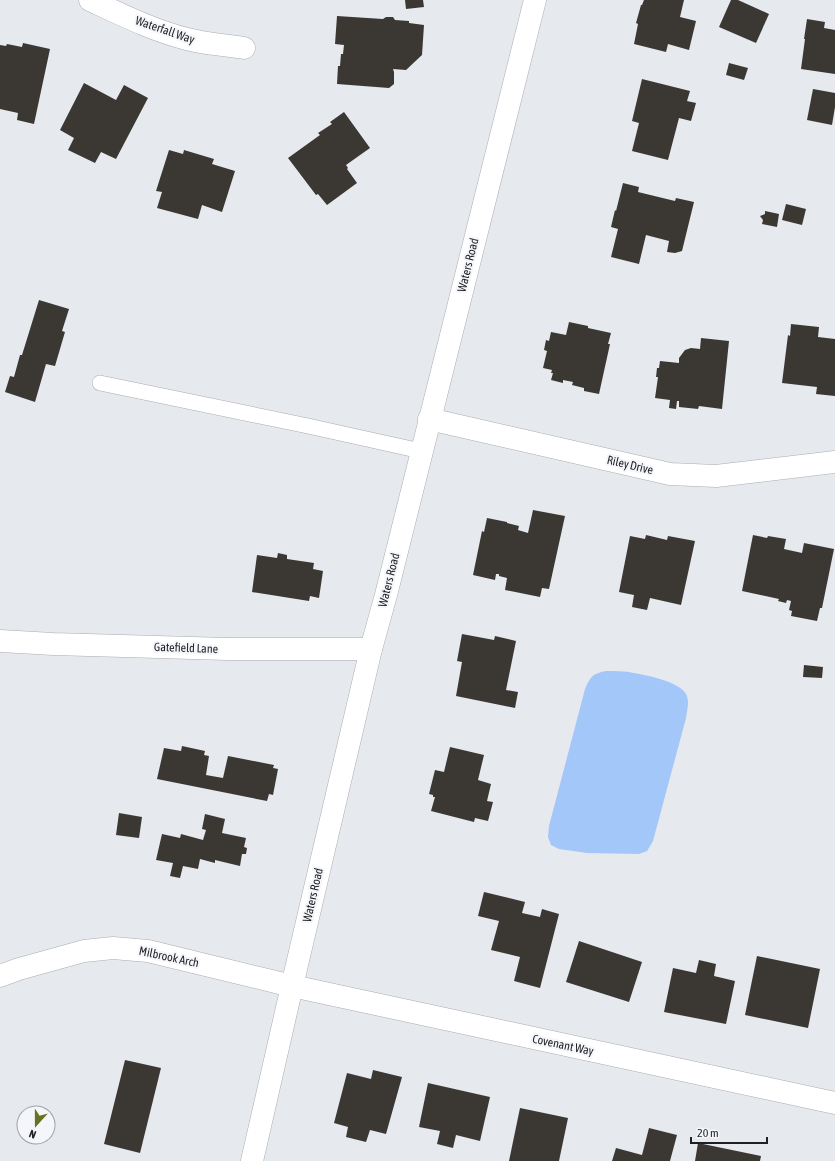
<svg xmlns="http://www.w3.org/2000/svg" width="835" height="1161" viewBox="0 0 835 1161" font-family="'Asap Condensed',sans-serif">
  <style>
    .water { fill: #a4c7f9 }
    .building { fill: #3b3834 }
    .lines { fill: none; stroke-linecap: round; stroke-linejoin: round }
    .lane-casing { stroke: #aaacb1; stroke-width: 16 }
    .street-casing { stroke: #aaacb1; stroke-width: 23 }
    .secondary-casing { stroke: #aaacb1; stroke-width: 23 }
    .lane { stroke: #fff; stroke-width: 15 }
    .street { stroke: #fff; stroke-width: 22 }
    .secondary { stroke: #fff; stroke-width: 22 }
    .labels { text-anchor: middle; stroke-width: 4; stroke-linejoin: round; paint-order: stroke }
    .street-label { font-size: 12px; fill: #1f2021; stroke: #f4f6fb }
  </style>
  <rect width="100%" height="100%" fill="#e6e9ee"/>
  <!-- water -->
  <path class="water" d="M606,671C615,671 625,671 634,673C646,675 680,682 686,694C690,702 687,709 686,718L653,841L647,851L639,854L587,853L559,849L551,845L548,837L549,826L585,689C591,676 592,674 606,671Z"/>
  <!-- building -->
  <g class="building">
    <path d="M405,0H423L424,7L406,9Z"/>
    <path d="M644,0H684L680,17L696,21L689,50L668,44L666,52L634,44L638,24L636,23L641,5H642Z"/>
    <path d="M731,0H738L769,14L756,43L719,27Z"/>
    <path d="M337,16L383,19L386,17H393L395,20L409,21V23L424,25L422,55L406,70L393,69L394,72V84L389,88L337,84L338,66H340L341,54H343L344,45L335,44Z"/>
    <path d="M807,19L825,22L824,28L835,30V74L801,69L805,39H804Z"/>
    <path d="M23,43L50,49L34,124L17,120L18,113L0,109V45L6,46L7,44L22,47Z"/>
    <path d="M729,63L748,68L744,80L726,75Z"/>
    <path d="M642,79L690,91L687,101L696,103L691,121L679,118L668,160L632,151L639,123L632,121Z"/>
    <path d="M84,83L116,100L124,85L148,98L116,159L101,152L95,163L68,150L74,138L60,130Z"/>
    <path d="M813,89L835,93V107L832,125L807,120Z"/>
    <path d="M344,112L370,148L346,165L348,168L347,169L357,183L327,205L318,194L316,195L288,158L320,135L318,133L332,124L330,122Z"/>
    <path d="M169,150L183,154L184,150L214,159L212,164L235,171L222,212L202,205L198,219L157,208L162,192L156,191Z"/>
    <path d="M623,183L639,187L638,192L675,201L676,198L694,202L682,251L675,253L667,252L669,241L646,235L639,264L611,257L618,229L611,227L615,210L616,211Z"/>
    <path d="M786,204L806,209L802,225L782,220Z"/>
    <path d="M765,211L779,214L777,227L762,224L763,220L760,216L765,214Z"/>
    <path d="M39,300L69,309L62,331L65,332L55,366L46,364L35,402L5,392L10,376L14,377L20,355H22Z"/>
    <path d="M569,322L588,326V328L611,333L608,344H610L599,394L584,391V388L572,385L573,382L563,380V383L551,380L553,373H551L552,370L543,368L547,351L544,350L546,340L549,341L551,332L566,335Z"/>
    <path d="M791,324L819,327L818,337L835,339V396L816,394L817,387L782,383L788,335L790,336Z"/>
    <path d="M701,338L729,341L722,409L699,406L698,409L679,407V401H677L676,409L669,408L670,400L655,398L658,377H656L657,368H659L660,361L679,363V358L685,350L691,348L700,349Z"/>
    <path d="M533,510L565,516L549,589L542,588L540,597L505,590L507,578L499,576V574H496L495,580L473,575L482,531L484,532L487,518L507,522V523L519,526L518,530L528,533Z"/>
    <path d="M646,535L667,540L668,536L695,541L681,605L650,598L647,610L632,607L634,595L619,592L630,536L645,539Z"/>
    <path d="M753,535L767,538L768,536L786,539L784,549L802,553L804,543L834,549L822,608H820L817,621L791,616L792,611L789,610L791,601L787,600L786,603L778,601L779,599L742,591Z"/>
    <path d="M278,553L287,555V559L314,563L313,569L323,571L319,598L310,596L309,601L252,592L257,555L277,558Z"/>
    <path d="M462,634L494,640L495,636L516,641L506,690L518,692L515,708L456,696L462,662L457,661Z"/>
    <path d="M804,665L823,667L822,678L803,677Z"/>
    <path d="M182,746L205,751L204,755L209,756L206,775L223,778L228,756L274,765L273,768L278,769L273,795L269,794L267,801L157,779L164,748L181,751Z"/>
    <path d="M450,747L484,755L478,780L491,784L487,801L493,802L488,821L475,818L474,822L431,811L435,797H433V795L429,794L435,770L444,772Z"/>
    <path d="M119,813L142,817L139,838L116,835Z"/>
    <path d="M205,814L225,819L222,833L246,838L244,847L247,848L246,854H242L240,866L215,860V863L200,859L198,869L183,866L180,878L170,876L173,863L156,860L162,834L180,838L181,834L203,840L206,830L202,829Z"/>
    <path d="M484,892L525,902L522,913L540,917L542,909L559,914L540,988L514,981L520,957L491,950L499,921L478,916Z"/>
    <path d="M579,941L642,962L629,1002L566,982Z"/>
    <path d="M757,956L820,969L808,1028L745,1015Z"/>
    <path d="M699,960L716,964L714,976L735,981L726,1024L664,1012L673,968L696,973Z"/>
    <path d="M125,1060L161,1068L140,1153L104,1144Z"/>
    <path d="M373,1070L402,1077L386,1134L370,1130L366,1142L346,1137L348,1127L334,1123L347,1073L371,1079Z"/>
    <path d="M428,1083L490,1097L480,1141L456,1135L453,1148L437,1144L440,1131L419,1127Z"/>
    <path d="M520,1108L568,1118L559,1161H509Z"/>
    <path d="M649,1128L677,1135L670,1161H612L616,1148L642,1155Z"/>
    <path d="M698,1143L761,1156L760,1161H695Z"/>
  </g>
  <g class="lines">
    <defs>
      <path id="lane" d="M100,383L308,426L421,451"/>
      <g id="street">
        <path d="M90,0C120,14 154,31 187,39C206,44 225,45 244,48"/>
        <path d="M429,419L670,474L716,476L835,462"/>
        <path d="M0,641L53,644L227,649H371"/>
        <path d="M0,976L19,969L84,951L113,948L148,951L292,986L835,1103"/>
      </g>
      <path id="secondary" d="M252,1161L292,986L371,649L386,595L535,0"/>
    </defs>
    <!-- lane casing -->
    <use href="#lane" class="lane-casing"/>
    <!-- street casing -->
    <use href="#street" class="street-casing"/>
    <!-- secondary casing -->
    <use href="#secondary" class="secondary-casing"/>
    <!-- lane -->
    <use href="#lane" class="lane"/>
    <!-- street -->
    <use href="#street" class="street"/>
    <!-- secondary -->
    <use href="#secondary" class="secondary"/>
  </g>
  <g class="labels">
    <!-- street labels -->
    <g class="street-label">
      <text transform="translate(165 30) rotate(19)" y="4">Waterfall Way</text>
      <text transform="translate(468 265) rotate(-76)" y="4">Waters Road</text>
      <text transform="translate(630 465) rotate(13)" y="4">Riley Drive</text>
      <text transform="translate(389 580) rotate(-76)" y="4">Waters Road</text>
      <text transform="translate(186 648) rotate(2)" y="4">Gatefield Lane</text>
      <text transform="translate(313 895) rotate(-77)" y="4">Waters Road</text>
      <text transform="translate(169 957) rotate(12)" y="4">Milbrook Arch</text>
      <text transform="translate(563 1045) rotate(12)" y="4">Covenant Way</text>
    </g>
  </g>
  <!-- north arrow -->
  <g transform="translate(36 1125) rotate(201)"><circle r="19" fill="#f4f6fb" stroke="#9fa0a4"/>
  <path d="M0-3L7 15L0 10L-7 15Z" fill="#66721d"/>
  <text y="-6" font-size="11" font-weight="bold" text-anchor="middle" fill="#1f2021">N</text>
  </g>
  <!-- scale -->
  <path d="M691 1137v6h76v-6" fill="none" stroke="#1f2021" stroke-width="2"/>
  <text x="697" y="1137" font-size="12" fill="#1f2021" stroke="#f4f6fb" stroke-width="3" paint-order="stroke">20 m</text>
</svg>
